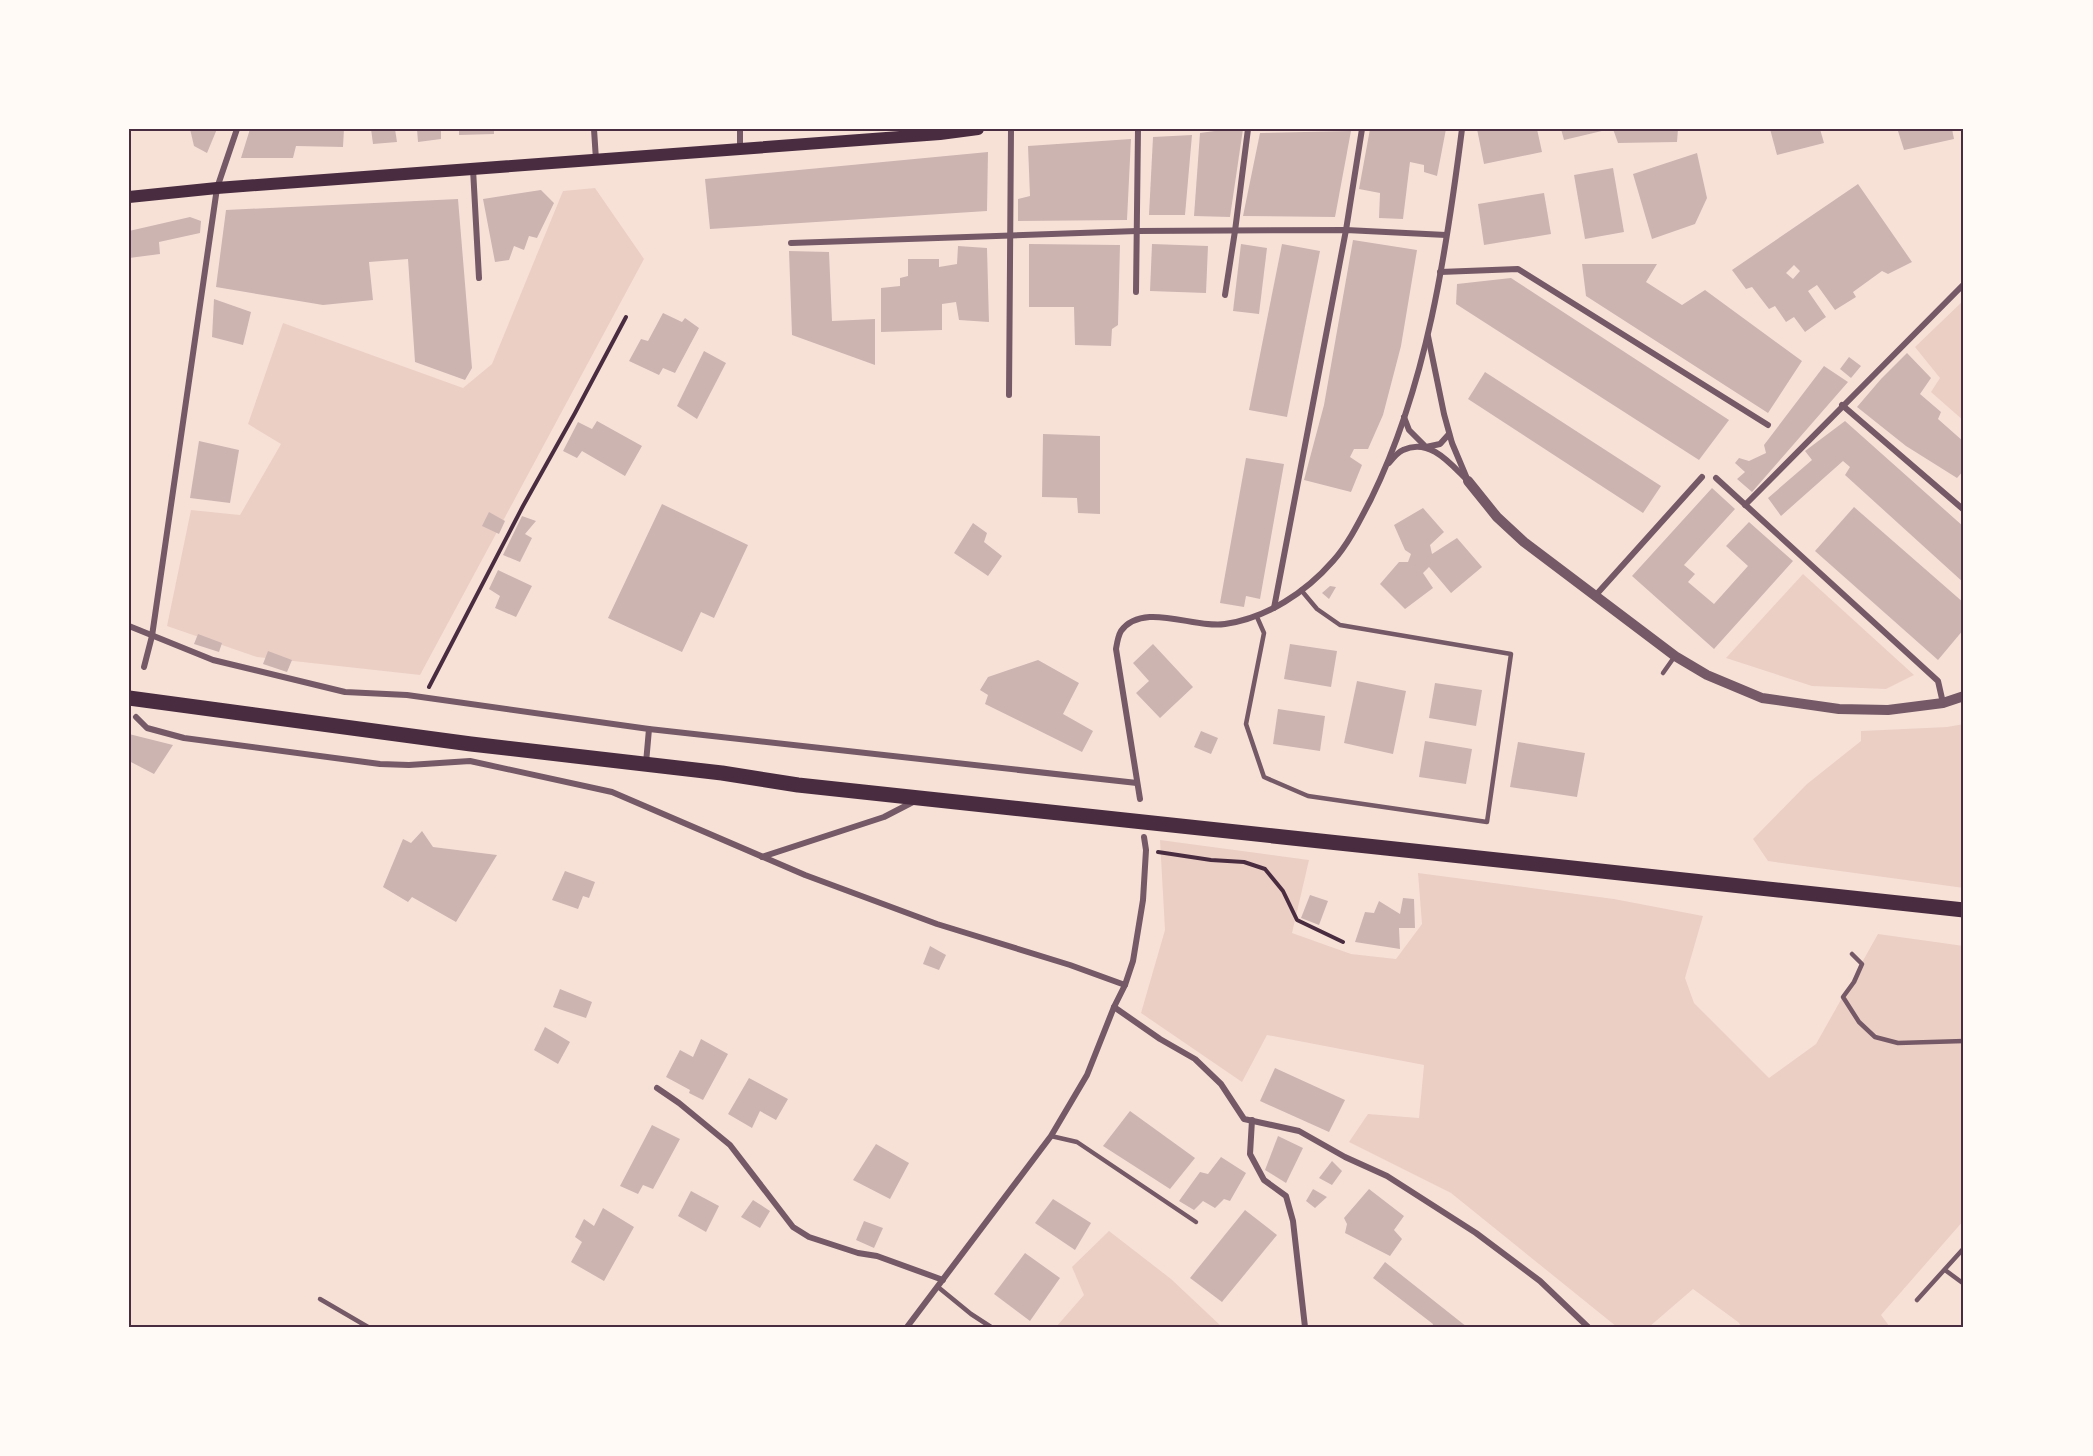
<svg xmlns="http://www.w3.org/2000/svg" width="2093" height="1456" viewBox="0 0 2093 1456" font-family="Roboto,sans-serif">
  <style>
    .green { fill: #ebcfc5 }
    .building { fill: #ccb4b1; fill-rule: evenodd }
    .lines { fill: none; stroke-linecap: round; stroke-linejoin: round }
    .path { stroke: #4a2c40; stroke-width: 4 }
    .service { stroke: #755966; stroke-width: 4.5 }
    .minor { stroke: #755966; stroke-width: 6 }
    .tertiary { stroke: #755966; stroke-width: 10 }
    .secondary { stroke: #4a2c40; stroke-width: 12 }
    .primary { stroke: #4a2c40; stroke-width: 15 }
    .neatline { fill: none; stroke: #4a2c40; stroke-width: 2 }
  </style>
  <rect width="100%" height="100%" fill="#f7e1d7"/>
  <!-- green -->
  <g class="green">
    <path d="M595,188L644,259L420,675L257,657L167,626L191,510L240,515L281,444L248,424L283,323L463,388L492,364L563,191Z"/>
    <path d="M1964,300V421L1931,392L1940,378L1915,347Z"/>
    <path d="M1803,574L1914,675L1886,689L1812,686L1726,658Z"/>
    <path d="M1964,724V888L1768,861L1753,839L1807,784L1861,741V731L1947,727Z"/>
    <path d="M1160,840L1309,860L1292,933L1351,954L1396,959L1422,924L1418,873L1614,899L1703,916L1685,978L1694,1003L1769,1078L1816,1044L1878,934L1964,946V1220L1881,1315L1890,1327H1742L1738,1322L1693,1289L1649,1327H1617L1451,1193L1349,1142L1368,1114L1419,1118L1424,1065L1267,1035L1242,1082L1141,1013L1165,930Z"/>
    <path d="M1109,1231L1171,1279L1222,1327H1056L1084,1295L1072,1267Z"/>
  </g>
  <!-- building -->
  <g class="building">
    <path d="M190,129H217L207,153L194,146Z"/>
    <path d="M250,129H344L343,147L296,146L293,158H241Z"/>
    <path d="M371,129H395L397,142L373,144Z"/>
    <path d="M417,129H441V139L418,142Z"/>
    <path d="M459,129H494V134L459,135Z"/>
    <path d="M1229,129H1243L1230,217L1194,216L1200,133Z"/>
    <path d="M1370,129H1446L1437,176L1424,172V165L1410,162L1403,219L1379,218L1380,193L1359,189Z"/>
    <path d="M1477,129H1537L1542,152L1484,164Z"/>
    <path d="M1561,129H1606V130L1564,140Z"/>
    <path d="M1613,129H1678L1677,142L1618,143Z"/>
    <path d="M1770,129H1820L1824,143L1777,155Z"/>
    <path d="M1902,129H1952L1954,139L1904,150L1898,131Z"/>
    <path d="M1351,131L1335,217L1243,216L1260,133Z"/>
    <path d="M1192,135L1185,215H1149L1153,137Z"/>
    <path d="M1131,139L1127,220L1018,221V199L1030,196L1028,146Z"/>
    <path d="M988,152L987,211L710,229L705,179Z"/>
    <path d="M1697,153L1707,198L1695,224L1652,239L1633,174Z"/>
    <path d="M1613,168L1624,232L1585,239L1574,175Z"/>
    <path d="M1858,184L1912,262L1888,274L1882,271L1853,292L1856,297L1835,310L1817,285L1808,291L1826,317L1805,332L1794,317L1786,322L1775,306L1769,309L1752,287L1746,289L1732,270ZM1794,265L1800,271L1793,279L1786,273Z"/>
    <path d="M541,190L554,203L537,238L529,236L524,250L514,246L509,260L495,262L483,199Z"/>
    <path d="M1544,193L1551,234L1484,245L1478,204Z"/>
    <path d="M458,199L472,368L465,380L415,362L408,259L369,262L373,300L323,305L216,287L226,210Z"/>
    <path d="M190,217L201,221L200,233L159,242L160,254L129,258V231Z"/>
    <path d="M1353,240L1417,250L1401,346L1383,415L1368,449H1354L1350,457L1362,465L1351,492L1304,480L1324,405Z"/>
    <path d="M1029,244L1120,245L1118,325L1112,329L1111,346L1075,345L1074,307H1029Z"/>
    <path d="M1152,244L1208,246L1206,293L1150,291Z"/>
    <path d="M1241,244L1267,248L1259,314L1233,311Z"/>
    <path d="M1282,244L1320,251L1287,417L1249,410Z"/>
    <path d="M958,246L987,248L989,322L959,320L956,302L942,304V330L881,332V288L900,286V278L908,276V259H939V267L957,264Z"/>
    <path d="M789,251L829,252L832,321L875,319V365L792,335Z"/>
    <path d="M1582,264H1657L1646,282L1682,305L1705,290L1802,361L1768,413L1586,296Z"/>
    <path d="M1511,278L1729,420L1699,460L1456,304L1457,284Z"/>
    <path d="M214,299L251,312L243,345L212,337Z"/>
    <path d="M663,313L682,322L685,318L699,328L675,373L663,368L659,375L629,361L641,339L648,341Z"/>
    <path d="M704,351L726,363L697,419L677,406Z"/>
    <path d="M1907,353L1931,378L1920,394L1941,412L1938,419L1964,442V470L1957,478L1906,446L1857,407L1881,379Z"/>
    <path d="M1849,357L1861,366L1851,378L1840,369Z"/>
    <path d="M1824,366L1848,382L1752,492L1737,479L1745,472L1735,463L1739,458L1749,461L1766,453L1764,445Z"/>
    <path d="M1485,372L1661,486L1643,513L1468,399Z"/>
    <path d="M597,421L642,446L625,476L582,451L577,458L563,451L578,422L592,429Z"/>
    <path d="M1845,421L1964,527V583L1845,475L1850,467L1843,461L1781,516L1768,498L1812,460L1805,451Z"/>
    <path d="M1043,434L1100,436V514L1078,513L1077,498L1042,497Z"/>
    <path d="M199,441L239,450L230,503L190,498Z"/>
    <path d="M1246,458L1284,464L1260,599L1246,596L1244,607L1220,603Z"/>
    <path d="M1712,488L1735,509L1684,565L1695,574L1688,582L1714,604L1748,566L1726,546L1749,522L1793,561L1714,649L1632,576Z"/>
    <path d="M662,504L748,545L714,618L701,612L682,652L608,618Z"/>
    <path d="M1854,507L1964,603V629L1938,660L1815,551Z"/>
    <path d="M1423,508L1444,532L1430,545L1432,554L1457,538L1482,567L1451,593L1429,567L1423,573L1433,588L1405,609L1380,584L1399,562H1408L1411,554L1405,550L1394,525Z"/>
    <path d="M489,512L505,521L499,534L482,526Z"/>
    <path d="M522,516L536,521L525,534L532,538L520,562L503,555Z"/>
    <path d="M973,523L987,533L984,542L1002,556L988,576L954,553Z"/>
    <path d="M498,570L532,586L516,617L495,608L500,596L489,589Z"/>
    <path d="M1330,586L1336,587L1329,599L1322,593Z"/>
    <path d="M198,634L222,643L219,652L194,644Z"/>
    <path d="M1153,644L1193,687L1160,718L1136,693L1149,681L1133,663Z"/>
    <path d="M1290,644L1337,651L1331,687L1284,679Z"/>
    <path d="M268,651L292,660L287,672L263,664Z"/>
    <path d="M1038,660L1079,683L1063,714L1093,731L1082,752L985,704L988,695L980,690L988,677Z"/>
    <path d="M1357,681L1406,691L1393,754L1344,743Z"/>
    <path d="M1435,683L1482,690L1476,726L1429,718Z"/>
    <path d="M1278,709L1325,716L1320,751L1273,744Z"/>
    <path d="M1201,731L1218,738L1211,754L1194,747Z"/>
    <path d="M129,734L173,745L154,774L129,761Z"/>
    <path d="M1425,741L1472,749L1466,784L1419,777Z"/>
    <path d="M1518,742L1585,753L1577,797L1510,787Z"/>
    <path d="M422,831L433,847L497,855L456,922L412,897L408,902L383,887L403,839L411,843Z"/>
    <path d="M565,871L595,882L589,898L583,896L578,909L552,900Z"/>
    <path d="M1310,895L1328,901L1319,925L1301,918Z"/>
    <path d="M1403,898L1414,899L1415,928H1399L1400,949L1355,942L1365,912L1374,913L1379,901L1400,914Z"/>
    <path d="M930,946L946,955L939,970L923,964Z"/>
    <path d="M560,989L592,1002L586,1018L553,1007Z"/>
    <path d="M545,1027L570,1042L558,1064L534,1050Z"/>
    <path d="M701,1039L728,1054L703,1100L689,1093L690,1090L666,1077L680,1050L693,1057Z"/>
    <path d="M1275,1068L1345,1100L1329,1132L1260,1101Z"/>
    <path d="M749,1078L788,1099L776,1120L760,1111L752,1128L728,1114Z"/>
    <path d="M1130,1111L1195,1158L1170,1189L1103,1146Z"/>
    <path d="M652,1125L680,1139L653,1189L643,1185L638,1194L620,1186Z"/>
    <path d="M1278,1136L1303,1148L1286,1183L1265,1170Z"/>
    <path d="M876,1144L909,1163L890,1199L853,1180Z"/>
    <path d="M1221,1157L1246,1173L1230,1201L1224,1199L1215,1208L1203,1201L1194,1210L1179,1201L1200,1172L1208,1174Z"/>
    <path d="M1332,1161L1342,1171L1332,1185L1319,1178Z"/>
    <path d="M1313,1189L1327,1197L1315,1208L1306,1201Z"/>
    <path d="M1369,1189L1404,1216L1394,1230L1402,1239L1390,1256L1345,1233L1347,1224L1344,1218Z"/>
    <path d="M691,1191L719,1206L706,1232L678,1216Z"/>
    <path d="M1053,1199L1091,1223L1075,1250L1035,1223Z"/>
    <path d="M753,1200L770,1211L760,1228L741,1217Z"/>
    <path d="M603,1208L634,1227L604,1281L571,1262L582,1242L575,1237L584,1219L594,1226Z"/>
    <path d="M1245,1210L1277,1235L1222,1302L1190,1278Z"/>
    <path d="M864,1221L883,1228L874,1248L856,1240Z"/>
    <path d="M1025,1253L1060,1278L1030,1321L994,1294Z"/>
    <path d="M1385,1262L1467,1327H1432L1433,1324L1373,1278Z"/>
  </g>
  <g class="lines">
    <!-- path -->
    <g class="path">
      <path d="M429,687L523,506L575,413L626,317"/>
      <path d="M1158,852L1211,860L1244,862L1265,869L1283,891L1297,920L1343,942"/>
    </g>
    <!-- service -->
    <g class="service">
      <path d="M1257,617L1264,633L1246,724L1264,777L1308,796L1487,822L1511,654L1340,625L1317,609L1301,590"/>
      <path d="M1663,673L1675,656"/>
      <path d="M1852,954L1862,964L1854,982L1843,997L1859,1022L1875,1037L1898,1043L1964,1041"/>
      <path d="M1051,1136L1077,1142L1196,1222"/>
      <path d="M1945,1270L1964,1284"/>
      <path d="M938,1287L971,1314L991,1327"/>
      <path d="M320,1299L368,1327"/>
      <path d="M1917,1300L1964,1248"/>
    </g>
    <!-- minor -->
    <g class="minor">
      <path d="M594,129L596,160"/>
      <path d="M740,129V149"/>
      <path d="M473,169L479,278"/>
      <path d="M791,243L1137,231L1346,230L1446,235"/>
      <path d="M1440,272L1518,269L1768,425"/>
      <path d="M1136,292L1138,129"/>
      <path d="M1225,295L1235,231L1248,129"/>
      <path d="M1428,336L1444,414L1452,443L1468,481"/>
      <path d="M1009,395L1011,129"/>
      <path d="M1842,405L1964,510"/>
      <path d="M1404,417L1409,430L1426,447L1440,444L1449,434"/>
      <path d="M1389,463C1393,458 1398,452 1403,450C1429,438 1449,462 1465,478"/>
      <path d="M1716,478L1938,681L1943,703"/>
      <path d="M1745,505L1964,284"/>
      <path d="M1595,596L1702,477"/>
      <path d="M1274,608L1346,230L1362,129"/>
      <path d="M129,626L213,660L345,692L407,695L649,729L1137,783"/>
      <path d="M144,667L152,636L217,188L237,129"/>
      <path d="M136,717L147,728L184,738L380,764L409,765L470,761L612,792L805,875L937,924L1070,965L1125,985"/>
      <path d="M646,763L649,729"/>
      <path d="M1140,799L1116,649C1117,643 1118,636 1121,631C1143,601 1194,629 1225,624C1267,618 1306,592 1333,561C1349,543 1360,520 1371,499C1427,385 1446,254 1462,129"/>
      <path d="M762,857L884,817L913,802"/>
      <path d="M1114,1007L1160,1039L1195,1059L1221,1084L1244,1119L1299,1131L1345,1157L1387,1176L1476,1233L1540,1281L1588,1327"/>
      <path d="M657,1088L679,1103L730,1145L793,1227L809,1237L858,1253L877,1256L943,1280"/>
      <path d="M1252,1120L1250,1154L1264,1180L1286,1196L1293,1221L1305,1327"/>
      <path d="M907,1327L1051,1136L1087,1075L1114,1007L1125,985L1133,961L1143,900L1146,850L1144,837"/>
    </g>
    <!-- tertiary -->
    <path class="tertiary" d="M1468,481L1497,517L1524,542L1675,656L1707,675L1762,698L1839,709L1888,710L1943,703L1964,696"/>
    <!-- secondary -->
    <path class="secondary" d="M129,197L217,188L940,134L978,129"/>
    <!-- primary -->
    <path class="primary" d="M129,698L471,744L722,773L798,785L1964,910"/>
  </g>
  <!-- border -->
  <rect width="2093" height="1456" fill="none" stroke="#fffaf5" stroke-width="261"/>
  <rect x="130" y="130" width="1832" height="1196" class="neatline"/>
</svg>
